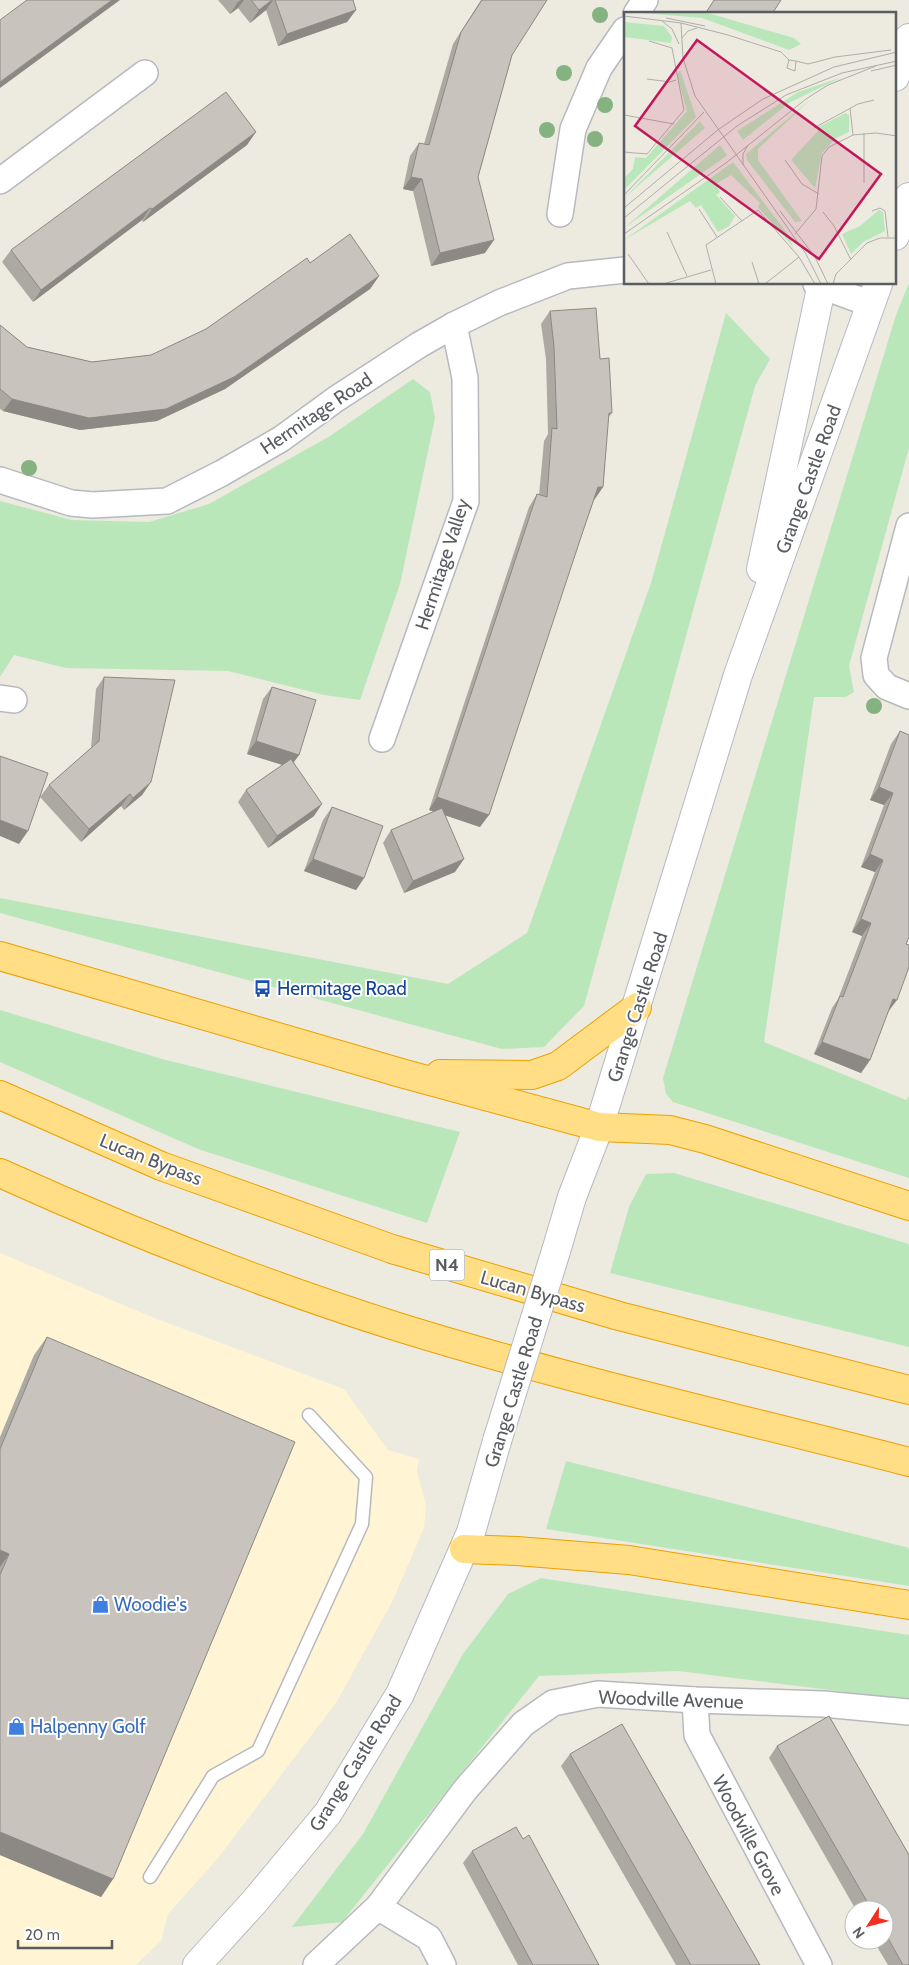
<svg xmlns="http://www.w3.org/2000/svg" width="909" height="1965" viewBox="0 0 909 1965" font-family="Cabin,sans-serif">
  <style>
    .commercial { fill: #fff4d3 }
    .green { fill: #bae7ba }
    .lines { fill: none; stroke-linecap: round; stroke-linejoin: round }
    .lane-casing { stroke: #b6b9be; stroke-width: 15 }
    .street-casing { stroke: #b6b9be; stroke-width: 28 }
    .secondary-casing { stroke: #b6bac0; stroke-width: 30 }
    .highway-casing { stroke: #eda000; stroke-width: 30 }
    .lane { stroke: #fff; stroke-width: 12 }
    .street { stroke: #fff; stroke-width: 25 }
    .secondary { stroke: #fff; stroke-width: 28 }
    .highway { stroke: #ffde85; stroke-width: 28 }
    .secondary-bridge-casing { stroke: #b6bac0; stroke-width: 30; stroke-linecap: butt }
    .secondary-bridge { stroke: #fff; stroke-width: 28 }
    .tree { fill: #84b280 }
    .wall { fill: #aca9a3 }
    .shaded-wall { fill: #8c8984 }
    .building { fill: #c8c4bd; stroke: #8c8984 }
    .labels { text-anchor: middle; stroke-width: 4; stroke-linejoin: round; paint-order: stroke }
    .shield { fill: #fff; stroke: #8b8e91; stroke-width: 1 }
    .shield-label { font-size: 18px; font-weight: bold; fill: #595d62 }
    .street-label { font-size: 19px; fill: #595d62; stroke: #fff }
    .transit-label { font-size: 19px; fill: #164399; stroke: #fff; text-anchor: start }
    .shop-label { font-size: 19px; fill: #366cbe; stroke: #fff; text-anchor: start }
    .inset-road { fill: none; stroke: #aeaeaa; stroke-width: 1 }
    .view { fill: #c2185b; fill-opacity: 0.15; stroke: #c2185b; stroke-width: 2.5 }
    .inset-edge { fill: none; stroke: #595d62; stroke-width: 2.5 }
  </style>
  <rect width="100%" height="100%" fill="#edeae0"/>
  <!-- commercial -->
  <path class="commercial" d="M0,1253L152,1317L344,1389L388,1450L419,1459L417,1471L426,1505L424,1528L392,1602L336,1703L218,1858L168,1914L161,1941L136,1965H0Z"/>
  <!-- green -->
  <g class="green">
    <path d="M909,283V448L849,666L854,692L846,697H814L764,1042L906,1100L909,1096V1178L673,1102L666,1094L663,1078L896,315Z"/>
    <path d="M726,313L770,359L755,386L584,1006L544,1047L502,1049L0,913V898L448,984L527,933L651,583Z"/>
    <path d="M413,379L430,392L435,418L400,584L360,700L324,695L228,671L66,668L14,655L0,677V501L72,520L149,522L209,504L330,436Z"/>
    <path d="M0,1010L162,1059L460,1132L427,1223L198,1149L0,1062Z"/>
    <path d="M674,1173L909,1244V1347L610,1273L629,1207L646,1174Z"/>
    <path d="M566,1461L909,1548V1586L546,1529Z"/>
    <path d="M541,1578L909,1635V1700L678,1671L539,1676L342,1922L292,1927L363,1834L463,1654L508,1594Z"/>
  </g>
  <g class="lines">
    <defs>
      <path id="lane" d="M150,1877L213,1776L258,1751L362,1524L366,1477L309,1415"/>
      <g id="street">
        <path d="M636,14L645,0"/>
        <path d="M0,181L145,73"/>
        <path d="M560,214L573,129L599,68L625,30"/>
        <path d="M816,284L871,304"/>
        <path d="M0,480L71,503L93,505L167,501L222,473L281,439L336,399L419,345L454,325L499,303L568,276L625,270"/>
        <path d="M909,526L874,658L876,675L887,687L909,696"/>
        <path d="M0,698L14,700"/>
        <path d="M382,739L466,501L465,378L454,325"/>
        <path d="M695,1700L697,1735L819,1965"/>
        <path d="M378,1907L429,1938L443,1965"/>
        <path d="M316,1965L378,1907L465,1790L523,1724L553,1703L598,1694L695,1700L823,1704L909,1712"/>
      </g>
      <g id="secondary">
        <path d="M895,77L909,38"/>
        <path d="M895,236L909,197"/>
        <path d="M761,569L822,284"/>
        <path d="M556,1251L572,1197L599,1127L738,675L878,284"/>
        <path d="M197,1965L255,1901L328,1813L400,1694L471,1532L497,1441"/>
      </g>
      <g id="highway">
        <path d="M0,956L401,1073L599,1127L670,1130L705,1139L909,1206"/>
        <path d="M440,1074L532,1075L558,1066L637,1007"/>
        <path d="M0,1095L161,1166L392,1249L619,1316L909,1390"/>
        <path d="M0,1173C130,1232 262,1284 398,1327C566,1379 739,1418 909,1462"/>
        <path d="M464,1549L517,1551L629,1560L909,1605"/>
      </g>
    </defs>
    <!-- lane casing -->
    <use href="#lane" class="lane-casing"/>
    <!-- street casing -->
    <use href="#street" class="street-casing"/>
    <!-- secondary casing -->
    <use href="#secondary" class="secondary-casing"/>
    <!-- highway casing -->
    <use href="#highway" class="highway-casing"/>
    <!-- lane -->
    <use href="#lane" class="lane"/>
    <!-- street -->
    <use href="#street" class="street"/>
    <!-- secondary -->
    <use href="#secondary" class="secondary"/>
    <!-- highway -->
    <use href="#highway" class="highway"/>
    <defs>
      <path id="secondary-bridge" d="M497,1441L556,1251"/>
    </defs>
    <!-- secondary-bridge casing -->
    <use href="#secondary-bridge" class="secondary-bridge-casing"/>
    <!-- secondary-bridge -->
    <use href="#secondary-bridge" class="secondary-bridge"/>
  </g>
  <!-- trees -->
  <g class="tree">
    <circle cx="600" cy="15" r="8"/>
    <circle cx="564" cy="73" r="8"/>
    <circle cx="605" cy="105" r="8"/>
    <circle cx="547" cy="130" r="8"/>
    <circle cx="595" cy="139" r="8"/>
    <circle cx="29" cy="468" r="8"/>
    <circle cx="874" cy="706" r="8"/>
  </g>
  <!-- wall -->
  <g class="wall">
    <path d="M218,0H353L356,10L347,22L278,46L266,10L250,23L238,8L230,14Z"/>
    <path d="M481,0H547L512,55L478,177L485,253L431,266L413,191L403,189L410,156L419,143L424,144L453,44Z"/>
    <path d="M247,145L143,222L142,220L33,302L2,262L11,250Z"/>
    <path d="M310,263L379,276L370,289L225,389L157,421L80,430L3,411L0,409V325L27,347L92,362L151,355L206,329Z"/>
    <path d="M550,311L600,359L612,413L608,418L603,487L594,500L480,827L445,815L455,872L404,893L383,843L391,830L434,812L429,810L529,507L537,494L539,495L544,441L548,434L546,359L541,324Z"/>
    <path d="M104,677L151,782L142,795L124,810L121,806L81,842L40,797L49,785L91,748L96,689Z"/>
    <path d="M272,687L299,755L294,762L314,816L268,848L238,802L246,790L282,765L247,754L263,699Z"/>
    <path d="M900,731L906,944L888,1012L870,1060L861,1073L814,1054L832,1008L838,999L862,936L852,932L875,872L861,867L884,805L870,800L891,744Z"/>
    <path d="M332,807L364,878L356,890L304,871L323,820Z"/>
    <path d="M47,1337L113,1879L101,1897L0,1855V1437L34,1355Z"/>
    <path d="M829,1716L909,1855V1965H888L873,1940H884V1910H856L769,1758L777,1746Z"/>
    <path d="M570,1754L760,1965H676L561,1766Z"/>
    <path d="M523,1839L599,1965H518L463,1863L472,1851Z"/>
  </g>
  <!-- shaded-wall -->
  <g class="shaded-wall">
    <path d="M112,0H120L0,88V82Z"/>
    <path d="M241,0H244L238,8L230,14L238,2Z"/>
    <path d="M272,0H273L266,10L250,23L259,10Z"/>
    <path d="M356,10L347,22L278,46L287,34Z"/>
    <path d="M256,132L247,145L143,222L152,209Z"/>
    <path d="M411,177L422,179L413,191L403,189Z"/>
    <path d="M150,208L142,220L33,302L41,290Z"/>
    <path d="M494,240L485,253L431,266L440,253Z"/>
    <path d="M379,276L370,289L225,389L157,421L80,430L3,411L12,399L89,418Z"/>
    <path d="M598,487H603L594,500L590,499Z"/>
    <path d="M256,741L299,755L290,767L247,754Z"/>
    <path d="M151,782L142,795L124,810L133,798Z"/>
    <path d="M879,787L893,793L884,805L870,800Z"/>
    <path d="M130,794L121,806L81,842L89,829Z"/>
    <path d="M437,797L489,815L480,827L429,810Z"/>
    <path d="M322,804L314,816L268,848L277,836Z"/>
    <path d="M0,820L28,831L19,844L0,836Z"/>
    <path d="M870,854L883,860L875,872L861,867Z"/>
    <path d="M313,859L364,878L356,890L304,871Z"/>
    <path d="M464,859L455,872L404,893L413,881Z"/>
    <path d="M861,919L871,923L862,936L852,932Z"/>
    <path d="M893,999L897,1000L888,1012Z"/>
    <path d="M822,1042L870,1060L861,1073L814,1054Z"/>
    <path d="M0,1550L9,1554L0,1567Z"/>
    <path d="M0,1832L113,1879L101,1897L0,1855Z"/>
  </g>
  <!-- building -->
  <g class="building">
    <path d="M27,0H112L0,82V20Z"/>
    <path d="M251,0H272L259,10Z"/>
    <path d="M275,0H353L356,10L287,34Z"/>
    <path d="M482,0H547L512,55L478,177L494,240L440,253L422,179L411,177L419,143L429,145L461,32Z"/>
    <path d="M714,0H781L772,14H705Z"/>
    <path d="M226,92L256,132L152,209L150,208L41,290L11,250Z"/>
    <path d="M350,234L379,276L234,377L166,409L89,418L12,399L0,389V325L27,347L92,362L151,355L206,329L307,258L310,263Z"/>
    <path d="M596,308L600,359L609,358L612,413H609L603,487H598L583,531L489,815L437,797L537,494L547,497L552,428L557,429L554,347L550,311Z"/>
    <path d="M104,677L175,680L151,782L133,798L130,794L89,829L49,785L99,741Z"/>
    <path d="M272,687L316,700L299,755L256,741Z"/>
    <path d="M900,731L909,735V937L906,944L909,945V967L897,1000L893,999L870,1060L822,1042L840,996L843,997L871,923L861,919L883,860L870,854L893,793L879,787Z"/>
    <path d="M0,756L48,773L28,831L0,820Z"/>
    <path d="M291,759L322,804L277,836L246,790Z"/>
    <path d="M332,807L383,826L364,878L313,859Z"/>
    <path d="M442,808L464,859L413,881L391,830Z"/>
    <path d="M47,1337L295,1442L113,1879L0,1832V1575L9,1554L0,1550V1449Z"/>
    <path d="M829,1716L909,1855V1965H903L884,1931V1910H872L777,1746Z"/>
    <path d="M622,1724L760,1965H691L570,1754Z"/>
    <path d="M516,1827L523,1839L529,1835L599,1965H533L472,1851Z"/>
  </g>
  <!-- icons -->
  <defs>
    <symbol id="bus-bare" viewBox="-9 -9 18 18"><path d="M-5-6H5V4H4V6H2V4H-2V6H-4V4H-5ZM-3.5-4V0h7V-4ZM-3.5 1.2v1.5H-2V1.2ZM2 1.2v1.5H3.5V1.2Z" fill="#1a4fb4" stroke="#fff" stroke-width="2.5" paint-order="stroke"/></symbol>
    <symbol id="shop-bare" viewBox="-9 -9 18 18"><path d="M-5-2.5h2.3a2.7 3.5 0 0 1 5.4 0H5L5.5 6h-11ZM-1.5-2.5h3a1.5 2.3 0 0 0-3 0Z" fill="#3f7fe0" stroke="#fff" stroke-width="2.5" paint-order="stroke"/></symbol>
  </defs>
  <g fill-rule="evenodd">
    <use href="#bus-bare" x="250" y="976" width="25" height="25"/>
    <use href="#shop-bare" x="88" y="1592" width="25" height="25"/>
    <use href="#shop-bare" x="4" y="1714" width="25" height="25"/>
  </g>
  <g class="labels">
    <!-- shield labels -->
    <rect class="shield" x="429.5" y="1249.5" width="35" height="31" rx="4"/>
    <g class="shield-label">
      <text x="447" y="1271">N4</text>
    </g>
    <!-- street labels -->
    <g class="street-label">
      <text transform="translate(316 413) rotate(-34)" y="7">Hermitage Road</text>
      <text transform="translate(808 479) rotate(-70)" y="7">Grange Castle Road</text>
      <text transform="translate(442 564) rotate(-72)" y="7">Hermitage Valley</text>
      <text transform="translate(637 1007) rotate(-72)" y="7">Grange Castle Road</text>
      <text transform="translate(151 1159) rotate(22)" y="7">Lucan Bypass</text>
      <text transform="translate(533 1291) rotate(16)" y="7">Lucan Bypass</text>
      <text transform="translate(513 1392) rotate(-73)" y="7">Grange Castle Road</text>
      <text transform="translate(671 1699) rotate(2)" y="7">Woodville Avenue</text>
      <text transform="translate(355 1763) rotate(-58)" y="7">Grange Castle Road</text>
      <text transform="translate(749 1835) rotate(62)" y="7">Woodville Grove</text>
    </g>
    <!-- transit labels -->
    <g class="transit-label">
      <text x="277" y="995">Hermitage Road</text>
    </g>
    <!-- shop labels -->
    <g class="shop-label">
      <text x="114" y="1611">Woodie's</text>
      <text x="30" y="1733">Halpenny Golf</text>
    </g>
  </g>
  <!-- overview -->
  <g transform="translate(624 12)">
    <rect width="272" height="272" fill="#edeae0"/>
    <path d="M7,0H80L170,26L177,32L165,38L78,6ZM0,10L40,14L48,25L47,31L0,25ZM56,58L72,105L0,178V166L9,157L11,145L22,146L63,99L53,63ZM218,65L165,91L119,128L113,119L174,80ZM188,86L134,137V148L178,209L171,210L123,148L122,142ZM221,101L225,103V120L212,126L198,141L191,176L167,148L194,119L193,116ZM76,109L81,116L0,186L28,158ZM96,133L103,143L101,145L0,216ZM109,150L166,225L169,235L134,195L136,191L107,163L92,172L96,180L92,183L111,204L105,214L94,220L77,193L72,196L66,189L0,228ZM255,198L259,200L261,219L239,230L227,242L218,222L236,214Z" fill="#bae7ba"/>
    <path class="inset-road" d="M0,4L57,11L104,23L157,40L165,48L172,49L171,59L163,56L165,48M42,6L81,14M38,9L48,17L55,32M57,11L59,46L71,84L182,242L197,272M58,26L64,19L73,16M172,49L184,52L211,45L267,38M247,59L273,53M23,67L46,70L52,68M226,96L229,123M0,103L50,112M190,116L234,92L250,88M240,121V171M0,140L23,142L60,98L48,36L25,29M161,148L178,172L195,182M119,153V142L124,133M0,183L80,100M96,185L118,209M0,196L95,117L139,87L210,55L273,40M75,197L93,225M156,199L191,245L204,272M248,199L256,196L261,199L264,225M199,200L210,214L227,248M0,206L113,114L162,83L218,61L273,49M43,220L63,264M0,222L102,151L182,87L204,73L252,54M171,222L192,197L198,144L205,135L229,123L252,121L273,124M4,242L25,272M128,250L135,272M39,272L87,258M92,272L82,233L134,198L175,245L191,272M141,272L175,245M209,272L212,262L243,231L256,226H273"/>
    <path class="view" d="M73,28L257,162L195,247L11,114Z"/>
    <rect width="272" height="272" class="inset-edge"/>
  </g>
  <!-- north arrow -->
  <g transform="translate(869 1925) rotate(234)"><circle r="24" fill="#ffffff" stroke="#bdbec0"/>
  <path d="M0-4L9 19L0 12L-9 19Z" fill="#f32d1f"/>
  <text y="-8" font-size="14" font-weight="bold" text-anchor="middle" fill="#595d62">N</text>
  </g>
  <!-- scale -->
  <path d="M18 1940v8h94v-8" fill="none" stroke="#595d62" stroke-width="2.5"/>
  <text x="25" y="1940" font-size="15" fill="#595d62" stroke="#ffffff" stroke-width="4" paint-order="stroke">20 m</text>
</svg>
